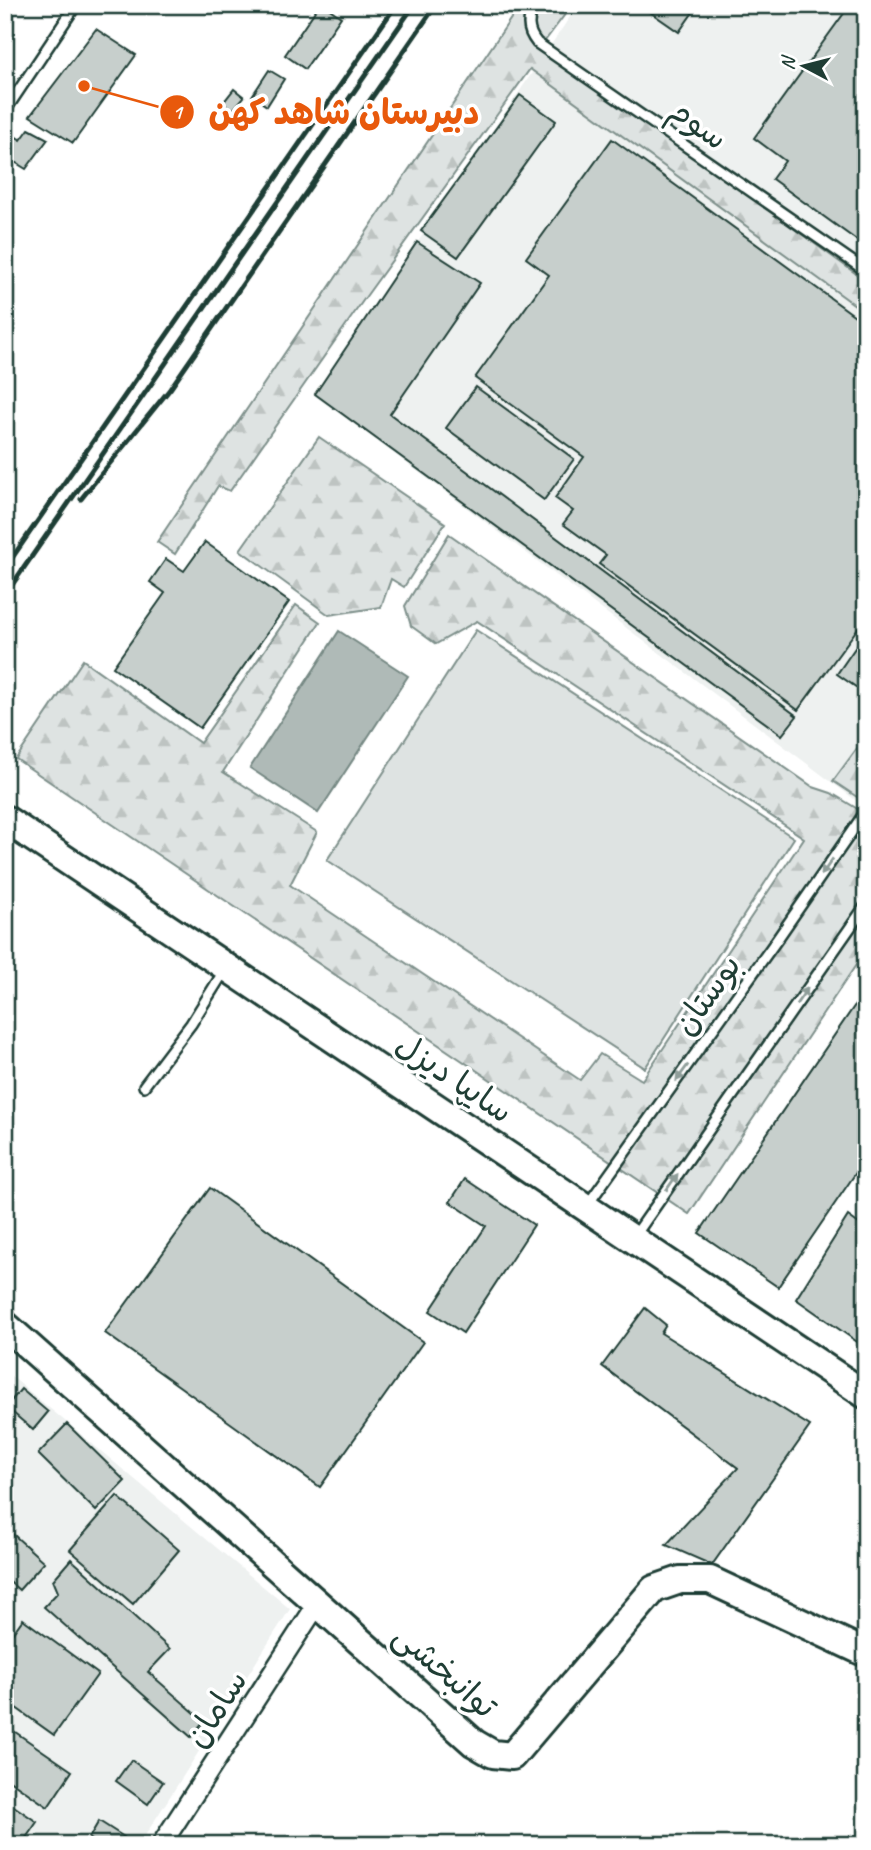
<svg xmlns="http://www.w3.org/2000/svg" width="871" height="1850" viewBox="0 0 871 1850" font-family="Caveat,'Playpen Sans Arabic',sans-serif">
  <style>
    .built { fill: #eef1f0 }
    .forest { fill: url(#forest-firs); stroke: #7e908b; stroke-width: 2 }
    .pitch { fill: #dee3e2; stroke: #7e908b; stroke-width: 2 }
    .water { fill: #afbab7; stroke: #758883; stroke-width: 2 }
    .building { fill: #c7cfcc; stroke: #1f3d34; stroke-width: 2 }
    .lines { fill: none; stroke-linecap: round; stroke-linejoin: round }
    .lane-casing { stroke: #1f3d34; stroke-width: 14 }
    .street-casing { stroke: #1f3d34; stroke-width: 23 }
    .secondary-casing { stroke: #1f3d34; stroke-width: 32 }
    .lane { stroke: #fff; stroke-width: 9 }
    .street { stroke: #fff; stroke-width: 18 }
    .secondary { stroke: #fff; stroke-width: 26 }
    .rail { stroke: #1f3d34; stroke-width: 5 }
    .oneway { fill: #8f9e9a }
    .labels { text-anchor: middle; stroke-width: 7; stroke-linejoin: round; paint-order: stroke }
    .street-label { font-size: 33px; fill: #1f3d34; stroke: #fff }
    .leader { fill: none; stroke: #e8590c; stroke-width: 2.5 }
    .callout-dot { fill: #e8590c; stroke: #fff; stroke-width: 2.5 }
    .mark-label { font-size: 21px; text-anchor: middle; font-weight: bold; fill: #fff }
    .callout-label { font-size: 35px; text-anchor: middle; font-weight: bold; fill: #e8590c; stroke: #fff; stroke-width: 7; stroke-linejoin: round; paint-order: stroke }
  </style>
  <defs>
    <pattern id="forest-firs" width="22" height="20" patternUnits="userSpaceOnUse" patternTransform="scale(1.75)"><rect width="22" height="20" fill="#dee3e2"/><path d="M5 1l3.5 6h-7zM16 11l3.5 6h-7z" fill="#bec4c2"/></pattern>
  </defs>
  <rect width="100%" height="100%" fill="#fff"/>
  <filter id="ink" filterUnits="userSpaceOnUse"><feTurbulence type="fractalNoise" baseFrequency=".0143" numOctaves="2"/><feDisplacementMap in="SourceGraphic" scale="14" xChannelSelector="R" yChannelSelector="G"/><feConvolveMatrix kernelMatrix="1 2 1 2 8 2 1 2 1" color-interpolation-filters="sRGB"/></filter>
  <g filter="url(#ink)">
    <!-- built -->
    <g class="built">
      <path d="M578,5H866V808L315,394Z"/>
      <path d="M5,1371L290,1609L139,1845H5Z"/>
    </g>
    <!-- forest -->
    <g class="forest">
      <path d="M520,5H572L542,45L866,281V313L530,69L367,295L230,491L218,486L175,554L157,542Z"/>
      <path d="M319,437L445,523L404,587L391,579L381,607L329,615L240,550Z"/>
      <path d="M449,534L813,787L831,793L866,814V950L689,1214L16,759L83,660L200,743L296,605L320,622L223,772L317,832L290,885L580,1080L600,1054L642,1080L804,838L477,621L436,644L411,626L405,606Z"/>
      <path d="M866,736V803L833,781Z"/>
    </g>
    <!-- pitch -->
    <path class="pitch" d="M476,630L794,838L645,1068L327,860Z"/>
    <!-- water -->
    <path class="water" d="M339,631L408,676L318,813L250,768Z"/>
    <!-- building -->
    <g class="building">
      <path d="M319,5H324L341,17L305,69L285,55Z"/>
      <path d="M640,5H698L679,32Z"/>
      <path d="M850,5H866V247L772,179L785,161L754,138Z"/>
      <path d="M96,29L136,55L73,143L30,116Z"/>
      <path d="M269,70L284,79L267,106L252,96Z"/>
      <path d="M234,89L244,97L232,111L223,103Z"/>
      <path d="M520,95L556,121L458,257L421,231Z"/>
      <path d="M29,129L48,139L26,169L5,156V148L13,135L21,140Z"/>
      <path d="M612,139L866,324V617L798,710L599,564L606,555L563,524L573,511L555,498L584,457L475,378L549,275L526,258Z"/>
      <path d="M417,242L480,283L390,414L797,716L782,735L315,394Z"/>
      <path d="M476,387L574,459L544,500L446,428Z"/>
      <path d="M205,542L289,602L200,728L113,667L165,593L150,582L166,559L184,571Z"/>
      <path d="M866,632V694L837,674Z"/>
      <path d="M866,989V1158L778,1287L699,1233Z"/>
      <path d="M465,1179L534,1225L463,1333L430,1311L486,1226L450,1202Z"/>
      <path d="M210,1188L423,1342L320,1487L105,1333Z"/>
      <path d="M848,1216L866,1229V1348L796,1299Z"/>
      <path d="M645,1308L666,1325L661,1333L810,1426L712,1565L666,1545L738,1468L602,1366Z"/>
      <path d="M21,1389L48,1412L33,1430L6,1407Z"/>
      <path d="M67,1424L125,1481L96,1511L38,1454Z"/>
      <path d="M117,1496L179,1550L133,1604L70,1550Z"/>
      <path d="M5,1527L44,1562L19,1590L5,1578Z"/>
      <path d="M71,1559L170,1649L148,1672L204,1721L191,1737L44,1607L58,1592L53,1580Z"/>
      <path d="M23,1619L98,1674L54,1735L5,1700V1644Z"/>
      <path d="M5,1725L72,1771L48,1807L5,1777Z"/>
      <path d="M131,1760L163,1782L148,1804L116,1781Z"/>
      <path d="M5,1800L37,1822L21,1845H5Z"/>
      <path d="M99,1821L124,1837L119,1845H99L89,1838Z"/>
    </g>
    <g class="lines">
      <defs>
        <g id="lane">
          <path d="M536,5C526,19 527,31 537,43L866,271"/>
          <path d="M5,111L76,5"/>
          <path d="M144,1086L191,1024L226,968"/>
          <path d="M586,1207L776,941L866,811"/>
          <path d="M634,1237L866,905"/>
        </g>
        <path id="street" d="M161,1845L318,1603"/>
        <g id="secondary">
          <path d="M5,819L866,1395"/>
          <path d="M5,1325L474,1743L493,1754L512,1756L654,1589L680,1580H710L866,1653"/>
        </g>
      </defs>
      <!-- lane casing -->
      <use href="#lane" class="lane-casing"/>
      <!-- street casing -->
      <use href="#street" class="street-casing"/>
      <!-- secondary casing -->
      <use href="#secondary" class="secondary-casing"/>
      <!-- lane -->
      <use href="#lane" class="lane"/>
      <!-- street -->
      <use href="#street" class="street"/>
      <!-- secondary -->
      <use href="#secondary" class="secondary"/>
      <!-- rail -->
      <g class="rail">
        <path d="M81,499L170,389L436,5"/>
        <path d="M5,568L396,5"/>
        <path d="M5,595L414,5"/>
      </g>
    </g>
    <!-- one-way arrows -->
    <defs><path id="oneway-solid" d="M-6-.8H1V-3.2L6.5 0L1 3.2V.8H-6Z" transform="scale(1.75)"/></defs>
    <g class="oneway">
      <use href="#oneway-solid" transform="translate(827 867) rotate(125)"/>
      <use href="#oneway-solid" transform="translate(802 996) rotate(-55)"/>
      <use href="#oneway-solid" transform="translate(682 1073) rotate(126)"/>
      <use href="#oneway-solid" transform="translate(672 1182) rotate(-55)"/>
    </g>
  </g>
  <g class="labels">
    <!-- street labels -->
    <g class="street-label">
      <text transform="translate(699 123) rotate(35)" y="12">سوم</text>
      <text transform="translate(706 994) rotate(-54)" y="12">بوستان</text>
      <text transform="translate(455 1077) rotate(34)" y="12">سایپا دیزل</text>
      <text transform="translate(446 1670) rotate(41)" y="12">توانبخشی</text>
      <text transform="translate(215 1708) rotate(-57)" y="12">سامان</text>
    </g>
  </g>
  <!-- callouts -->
  <path class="leader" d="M84 86L177 112"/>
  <g class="callout-dot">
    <circle cx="84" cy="86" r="7"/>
    <circle cx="177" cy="112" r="18"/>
  </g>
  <g class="mark-label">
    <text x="177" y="119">1</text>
  </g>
  <g class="callout-label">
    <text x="344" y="124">دبیرستان شاهد کهن</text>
  </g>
  <!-- margin -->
  <rect width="871" height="1850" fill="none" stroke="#fff" stroke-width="28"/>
  <rect x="14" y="14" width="843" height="1822" fill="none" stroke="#1f3d34" stroke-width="2.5" filter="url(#ink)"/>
  <!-- north arrow -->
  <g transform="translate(804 66) rotate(277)" stroke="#ffffff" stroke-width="5" paint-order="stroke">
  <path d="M0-5L12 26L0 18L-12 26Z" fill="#1f3d34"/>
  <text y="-10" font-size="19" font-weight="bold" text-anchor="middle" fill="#1f3d34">N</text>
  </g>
</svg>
